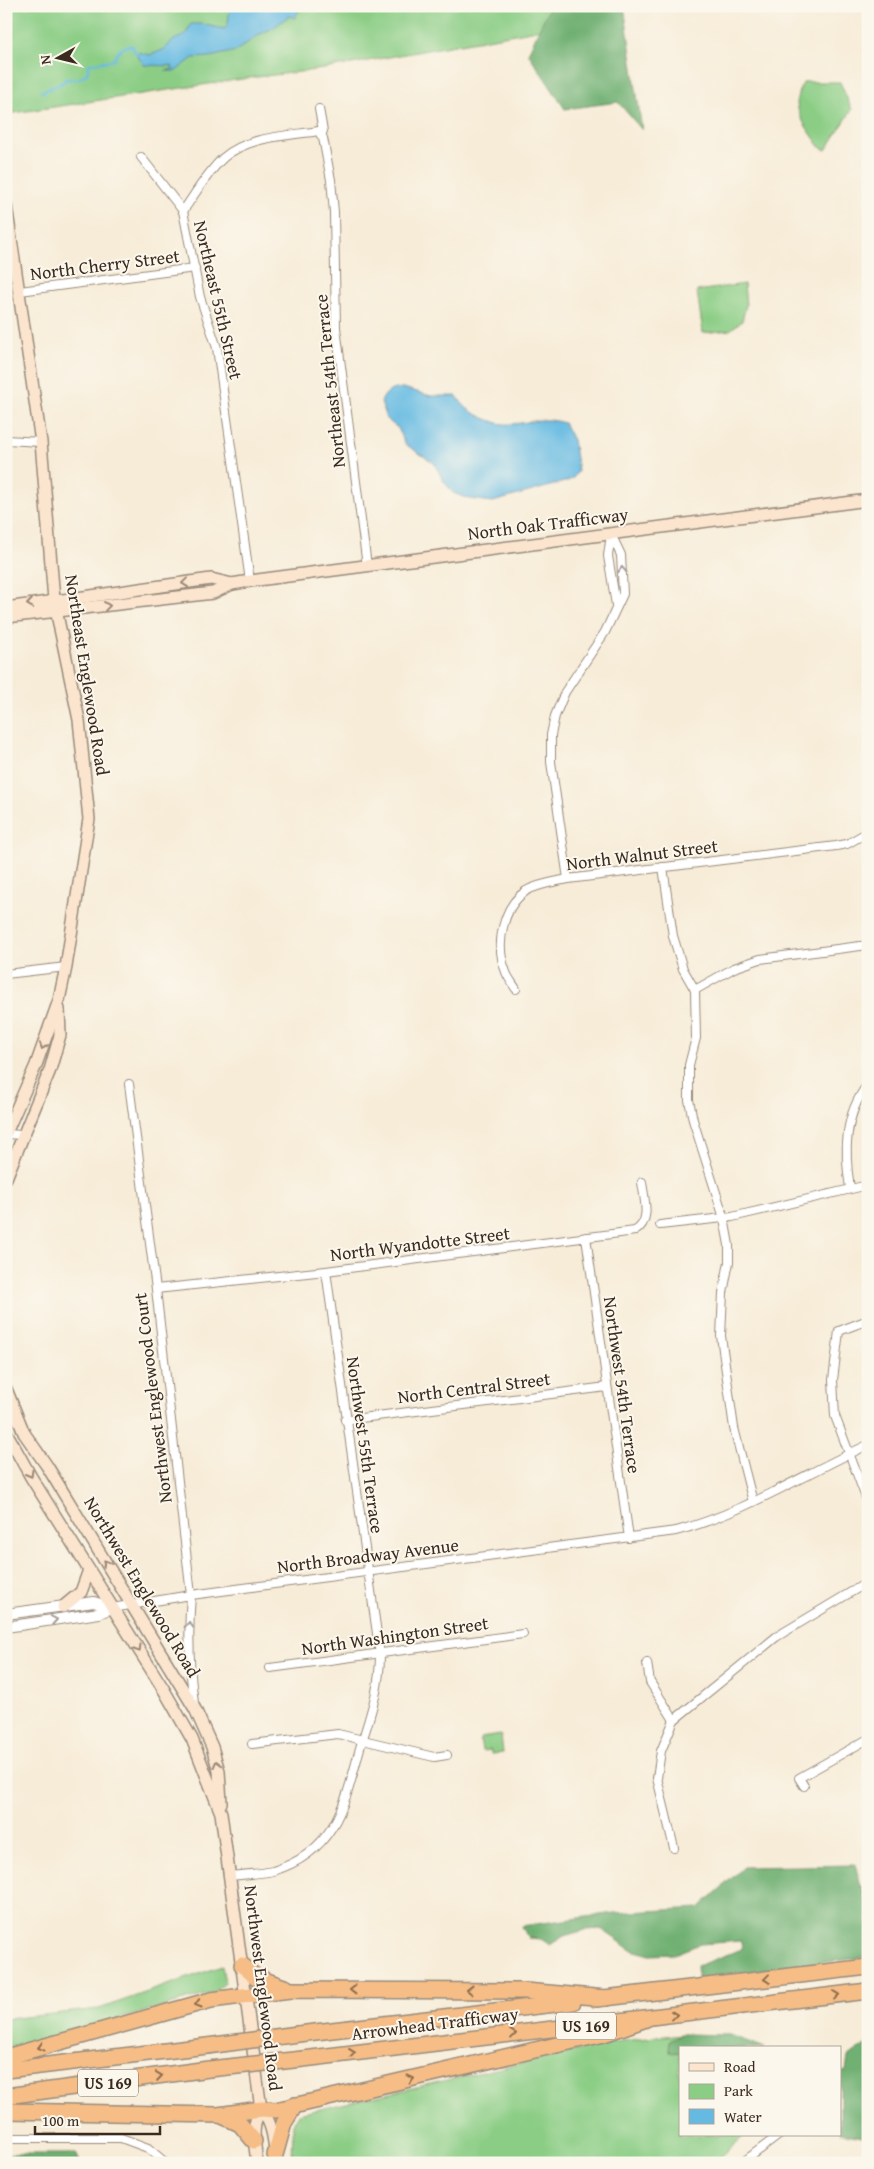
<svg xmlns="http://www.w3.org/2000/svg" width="874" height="2169" viewBox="0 0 874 2169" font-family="'Gentium Book Plus',serif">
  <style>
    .green { fill: #8bcd85; stroke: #637c52 }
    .forest { fill: #70b072; stroke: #566d48 }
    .water { fill: #65bae2; stroke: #507280 }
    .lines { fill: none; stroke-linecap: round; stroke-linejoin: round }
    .stream { stroke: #65bae2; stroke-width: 2.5 }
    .minor-casing { stroke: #998b7b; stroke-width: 10 }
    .tertiary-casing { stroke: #998b7b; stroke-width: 12 }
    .secondary-casing { stroke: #998b7b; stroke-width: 14 }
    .motorway-casing { stroke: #998b7b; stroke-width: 18 }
    .minor { stroke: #fff; stroke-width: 8 }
    .tertiary { stroke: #fff; stroke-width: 10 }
    .secondary { stroke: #fbe5cf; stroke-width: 11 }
    .motorway { stroke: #f6be86; stroke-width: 15 }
    .motorway-bridge-casing { stroke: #998b7b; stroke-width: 18; stroke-linecap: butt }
    .motorway-bridge { stroke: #f6be86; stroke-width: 15 }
    .oneway { stroke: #a79f9a }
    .oneway2 { stroke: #9b8876 }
    .oneway3 { stroke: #8f6d4d }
    .labels { text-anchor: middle; stroke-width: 4; stroke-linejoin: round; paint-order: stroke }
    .shield { fill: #fbf7ec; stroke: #75685c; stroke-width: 1 }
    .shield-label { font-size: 16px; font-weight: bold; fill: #3b2a1e }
    .street-label { font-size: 18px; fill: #3b2a1e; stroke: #fbf7ec }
  </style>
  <rect width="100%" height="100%" fill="#fbf7ec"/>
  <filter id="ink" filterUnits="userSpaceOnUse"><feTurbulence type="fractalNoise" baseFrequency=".02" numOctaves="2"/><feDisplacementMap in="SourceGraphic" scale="10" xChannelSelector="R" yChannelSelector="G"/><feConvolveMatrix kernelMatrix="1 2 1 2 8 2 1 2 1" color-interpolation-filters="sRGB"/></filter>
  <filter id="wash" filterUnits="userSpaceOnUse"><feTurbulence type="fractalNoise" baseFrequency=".0096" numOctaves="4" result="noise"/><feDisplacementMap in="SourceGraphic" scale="20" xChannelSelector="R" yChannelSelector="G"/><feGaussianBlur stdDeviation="1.12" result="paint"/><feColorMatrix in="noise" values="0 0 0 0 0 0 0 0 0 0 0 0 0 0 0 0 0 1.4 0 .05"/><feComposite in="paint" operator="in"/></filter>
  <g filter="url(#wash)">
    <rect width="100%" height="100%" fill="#f7ecd8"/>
    <!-- green -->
    <g class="green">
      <path d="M6,6H623L624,14L324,69L249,78L7,114Z"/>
      <path d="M804,82H840L852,110L826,150L821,148C807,127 786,106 804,82Z"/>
      <path d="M744,284L746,305L742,321L730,330L703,333L697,291Z"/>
      <path d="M501,1735L503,1753L491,1754V1750L482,1751L480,1738Z"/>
      <path d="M222,1966L225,1983L213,1993L6,2050V2019L99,2009Z"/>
      <path d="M681,2034L670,2040L669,2051L680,2053V2135H745L714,2163H292L293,2124L298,2114L614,2042Z"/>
    </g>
    <!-- forest -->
    <g class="forest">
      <path d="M550,6H624L642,130L618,102L565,109L528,53Z"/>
      <path d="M855,1865L868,1909V1957L698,1978L697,1966L742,1949L741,1941L700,1944L674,1954L650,1955L632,1950L601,1929L585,1930L564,1936L550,1945L541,1939L528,1938L522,1926L614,1913L699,1908L744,1867Z"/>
      <path d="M681,2034L730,2035L765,2048H680V2053L669,2051L670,2040Z"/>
      <path d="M868,2043V2138L840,2133V2073L846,2071L848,2057Z"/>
      <path d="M6,2154H76L80,2163H6Z"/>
    </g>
    <!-- water -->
    <g class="water">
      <path d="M230,6H314C303,7 299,8 295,18L289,16L273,28L260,34L236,51L210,57L193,58L176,71H165L173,69L172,66L144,65L136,54L137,52L150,55L163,50L174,40L185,35L191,24H201L224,29L228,24Z"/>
      <path d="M403,388L431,396H457C463,406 469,411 480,416C489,420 499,425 510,424C531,423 543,416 564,423L573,440L578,471L573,478L568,481L493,502L469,499L453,493L443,480L434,463L405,444L398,428L386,419L381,402C386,391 391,389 403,388Z"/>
    </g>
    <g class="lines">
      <!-- stream -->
      <path class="stream" d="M41,92L62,83L66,79H78L87,74L89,64L114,60C117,52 124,44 133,46L134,51L138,54"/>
    </g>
  </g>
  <g filter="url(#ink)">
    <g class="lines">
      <defs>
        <g id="minor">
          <path d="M319,109L323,131L321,135"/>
          <path d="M321,135L323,138L331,180L334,212L336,328L367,566"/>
          <path d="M141,157L183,211L200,297L217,348L250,581"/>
          <path d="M183,211C195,194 207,173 223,158C248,136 287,136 319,131L321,135"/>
          <path d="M20,291L195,268"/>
          <path d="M6,440L41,442"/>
          <path d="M611,534L608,556L616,605"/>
          <path d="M663,867L673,936L683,969L695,990L696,1038L689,1065V1100L693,1120L724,1218L729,1245V1262L723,1293L721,1336L734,1428L753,1502"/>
          <path d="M568,879L551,762V735L555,716L565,692L605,632L623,594L621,555L611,534"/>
          <path d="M6,974L66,967"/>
          <path d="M516,989C513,984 508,978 506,972C495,946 502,907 526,891C538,884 554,882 568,879L836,846L847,844L868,832"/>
          <path d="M695,990L734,968L760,959L868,945"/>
          <path d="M129,1084L156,1289L191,1595C188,1631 189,1667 194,1703"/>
          <path d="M6,1134L22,1135"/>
          <path d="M850,1188C844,1151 844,1115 868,1084"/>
          <path d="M660,1225L732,1217L868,1185"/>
          <path d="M586,1237L629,1538"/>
          <path d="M156,1289L326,1271L635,1231C652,1221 644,1199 642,1182"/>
          <path d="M868,1320L839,1331L833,1380L835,1416L868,1503"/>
          <path d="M345,1420L607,1387"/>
          <path d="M112,1608L191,1595L676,1531C744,1513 804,1474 868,1445"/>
          <path d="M647,1663L650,1682L674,1720"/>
          <path d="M270,1668L523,1634"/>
          <path d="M252,1744L338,1734L434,1757L447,1755"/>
          <path d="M804,1786L799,1778L868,1739"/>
          <path d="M674,1848L657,1778L661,1751L674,1720L776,1637L868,1582"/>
          <path d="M231,1876C245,1874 260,1874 273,1871C336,1852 345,1803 360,1748C370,1716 380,1688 380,1655L326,1271"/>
          <path d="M6,2138H121L148,2148L166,2163"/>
          <path d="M742,2163L779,2135"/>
        </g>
        <g id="tertiary">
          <path d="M6,1614L94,1602L112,1608"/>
          <path d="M6,1627L99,1613L112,1608"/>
        </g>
        <g id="secondary">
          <path d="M6,205L41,442L54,600L79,720L89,819L66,967L59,1000L36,1065L6,1133"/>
          <path d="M6,608L211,579L232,584"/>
          <path d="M6,617L213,593L232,584L250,581L868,500"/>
          <path d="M6,1178L50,1070L60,1035L59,1009"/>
          <path d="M6,1389L24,1433L47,1466L195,1709L212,1747L219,1771L221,1803"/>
          <path d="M6,1432L31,1477L164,1690L192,1739L221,1813L261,2109C274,2125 274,2143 276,2163"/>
          <path d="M63,1607L81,1592L89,1570"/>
          <path d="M257,2163C255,2143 250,2127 261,2109"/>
        </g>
        <g id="motorway">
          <path d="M242,1965L256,1977L287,1988"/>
          <path d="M596,1999L868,1967"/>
          <path d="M298,2034L573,2002"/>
          <path d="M6,2057L211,2000L290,1990L525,1991L606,1998"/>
          <path d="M303,2059L868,1991"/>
          <path d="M6,2070L207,2046"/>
          <path d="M6,2096L209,2069"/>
          <path d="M6,2111L218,2115L261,2109L276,2110L604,2034L646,2019"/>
          <path d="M220,2115L240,2124L254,2141"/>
          <path d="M275,2155L284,2123L295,2105"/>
        </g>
      </defs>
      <!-- minor casing -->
      <use href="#minor" class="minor-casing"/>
      <!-- tertiary casing -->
      <use href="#tertiary" class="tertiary-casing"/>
      <!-- secondary casing -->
      <use href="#secondary" class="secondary-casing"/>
      <!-- motorway casing -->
      <use href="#motorway" class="motorway-casing"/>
      <!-- minor -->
      <use href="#minor" class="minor"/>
      <!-- tertiary -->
      <use href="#tertiary" class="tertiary"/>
      <!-- secondary -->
      <use href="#secondary" class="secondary"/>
      <!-- motorway -->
      <use href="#motorway" class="motorway"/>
      <defs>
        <g id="motorway-bridge">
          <path d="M207,2046L298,2034"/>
          <path d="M209,2069L303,2059"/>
        </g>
      </defs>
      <!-- motorway-bridge casing -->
      <use href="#motorway-bridge" class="motorway-bridge-casing"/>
      <!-- motorway-bridge -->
      <use href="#motorway-bridge" class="motorway-bridge"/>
    </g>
    <!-- one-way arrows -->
    <defs><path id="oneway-chevron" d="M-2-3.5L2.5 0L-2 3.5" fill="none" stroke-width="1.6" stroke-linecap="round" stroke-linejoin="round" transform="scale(1.25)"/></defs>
    <g class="oneway">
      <use href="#oneway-chevron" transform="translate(622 570) rotate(-93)"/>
      <use href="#oneway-chevron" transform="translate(54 1620) rotate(-10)"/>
      <use href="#oneway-chevron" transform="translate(189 1625) rotate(-88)"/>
    </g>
    <g class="oneway2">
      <use href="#oneway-chevron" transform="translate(185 583) rotate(173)"/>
      <use href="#oneway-chevron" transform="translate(30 604) rotate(172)"/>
      <use href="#oneway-chevron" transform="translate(107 606) rotate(-7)"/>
      <use href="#oneway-chevron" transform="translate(43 1046) rotate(110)"/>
      <use href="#oneway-chevron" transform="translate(30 1474) rotate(60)"/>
      <use href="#oneway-chevron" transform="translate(106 1563) rotate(-121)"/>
      <use href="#oneway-chevron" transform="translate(138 1649) rotate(58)"/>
      <use href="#oneway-chevron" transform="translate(217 1764) rotate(-106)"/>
    </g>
    <g class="oneway3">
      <use href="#oneway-chevron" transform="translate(767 1979) rotate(173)"/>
      <use href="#oneway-chevron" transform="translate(353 1990) rotate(-180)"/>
      <use href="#oneway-chevron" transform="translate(470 1990) rotate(-179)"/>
      <use href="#oneway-chevron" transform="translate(836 1995) rotate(-7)"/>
      <use href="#oneway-chevron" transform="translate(198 2004) rotate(164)"/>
      <use href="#oneway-chevron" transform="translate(674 2015) rotate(-7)"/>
      <use href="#oneway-chevron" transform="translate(513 2034) rotate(-7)"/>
      <use href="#oneway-chevron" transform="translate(41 2047) rotate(165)"/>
      <use href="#oneway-chevron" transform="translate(352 2053) rotate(-7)"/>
      <use href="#oneway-chevron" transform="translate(159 2076) rotate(-8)"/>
      <use href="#oneway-chevron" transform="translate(411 2079) rotate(-13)"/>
    </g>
  </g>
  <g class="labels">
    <!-- shield labels -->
    <g class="shield">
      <rect x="556" y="2012.5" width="60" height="27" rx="4"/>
      <rect x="78" y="2069.5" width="60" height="27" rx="4"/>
    </g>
    <g class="shield-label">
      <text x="586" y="2032">US 169</text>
      <text x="108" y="2089">US 169</text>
    </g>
    <!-- street labels -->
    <g class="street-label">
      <text transform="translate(105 265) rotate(-7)" y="6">North Cherry Street</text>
      <text transform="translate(218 300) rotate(77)" y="6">Northeast 55th Street</text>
      <text transform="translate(330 381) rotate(-96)" y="6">Northeast 54th Terrace</text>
      <text transform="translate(548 524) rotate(-7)" y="6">North Oak Trafficway</text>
      <text transform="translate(87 675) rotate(81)" y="6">Northeast Englewood Road</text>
      <text transform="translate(642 855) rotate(-7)" y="6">North Walnut Street</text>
      <text transform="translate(420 1244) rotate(-7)" y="6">North Wyandotte Street</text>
      <text transform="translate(622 1385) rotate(82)" y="6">Northwest 54th Terrace</text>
      <text transform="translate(474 1388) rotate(-7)" y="6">North Central Street</text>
      <text transform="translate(153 1398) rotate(-97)" y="6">Northwest Englewood Court</text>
      <text transform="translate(365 1445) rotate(82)" y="6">Northwest 55th Terrace</text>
      <text transform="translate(368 1556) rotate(-7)" y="6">North Broadway Avenue</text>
      <text transform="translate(142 1587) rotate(59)" y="6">Northwest Englewood Road</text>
      <text transform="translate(395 1636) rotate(-8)" y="6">North Washington Street</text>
      <text transform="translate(263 1988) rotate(83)" y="6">Northwest Englewood Road</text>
      <text transform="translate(435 2024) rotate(-7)" y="6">Arrowhead Trafficway</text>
    </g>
  </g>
  <!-- margin -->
  <rect width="874" height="2169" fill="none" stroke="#fbf7ec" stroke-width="25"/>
  <!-- legend -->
  <rect x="679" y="2046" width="162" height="90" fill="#fbf7ec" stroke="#aea59a"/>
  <rect x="689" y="2063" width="25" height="8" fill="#fbe5cf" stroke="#aea59a"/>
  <text x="724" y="2072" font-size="15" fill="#3b2a1e">Road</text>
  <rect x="689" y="2084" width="25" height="15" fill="#8bcd85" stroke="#aea59a"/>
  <text x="724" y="2096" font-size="15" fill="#3b2a1e">Park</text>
  <rect x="689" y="2109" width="25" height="15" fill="#65bae2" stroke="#aea59a"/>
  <text x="724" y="2122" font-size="15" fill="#3b2a1e">Water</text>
  <!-- north arrow -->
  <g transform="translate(58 58) rotate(262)" stroke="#fbf7ec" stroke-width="4" paint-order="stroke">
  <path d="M0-4L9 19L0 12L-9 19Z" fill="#3b2a1e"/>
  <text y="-8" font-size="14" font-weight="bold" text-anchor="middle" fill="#3b2a1e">N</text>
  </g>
  <!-- scale -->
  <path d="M35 2126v8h125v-8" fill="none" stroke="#3b2a1e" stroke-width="2.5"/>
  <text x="42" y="2126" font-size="15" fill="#3b2a1e" stroke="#fbf7ec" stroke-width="4" paint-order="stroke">100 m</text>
</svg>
